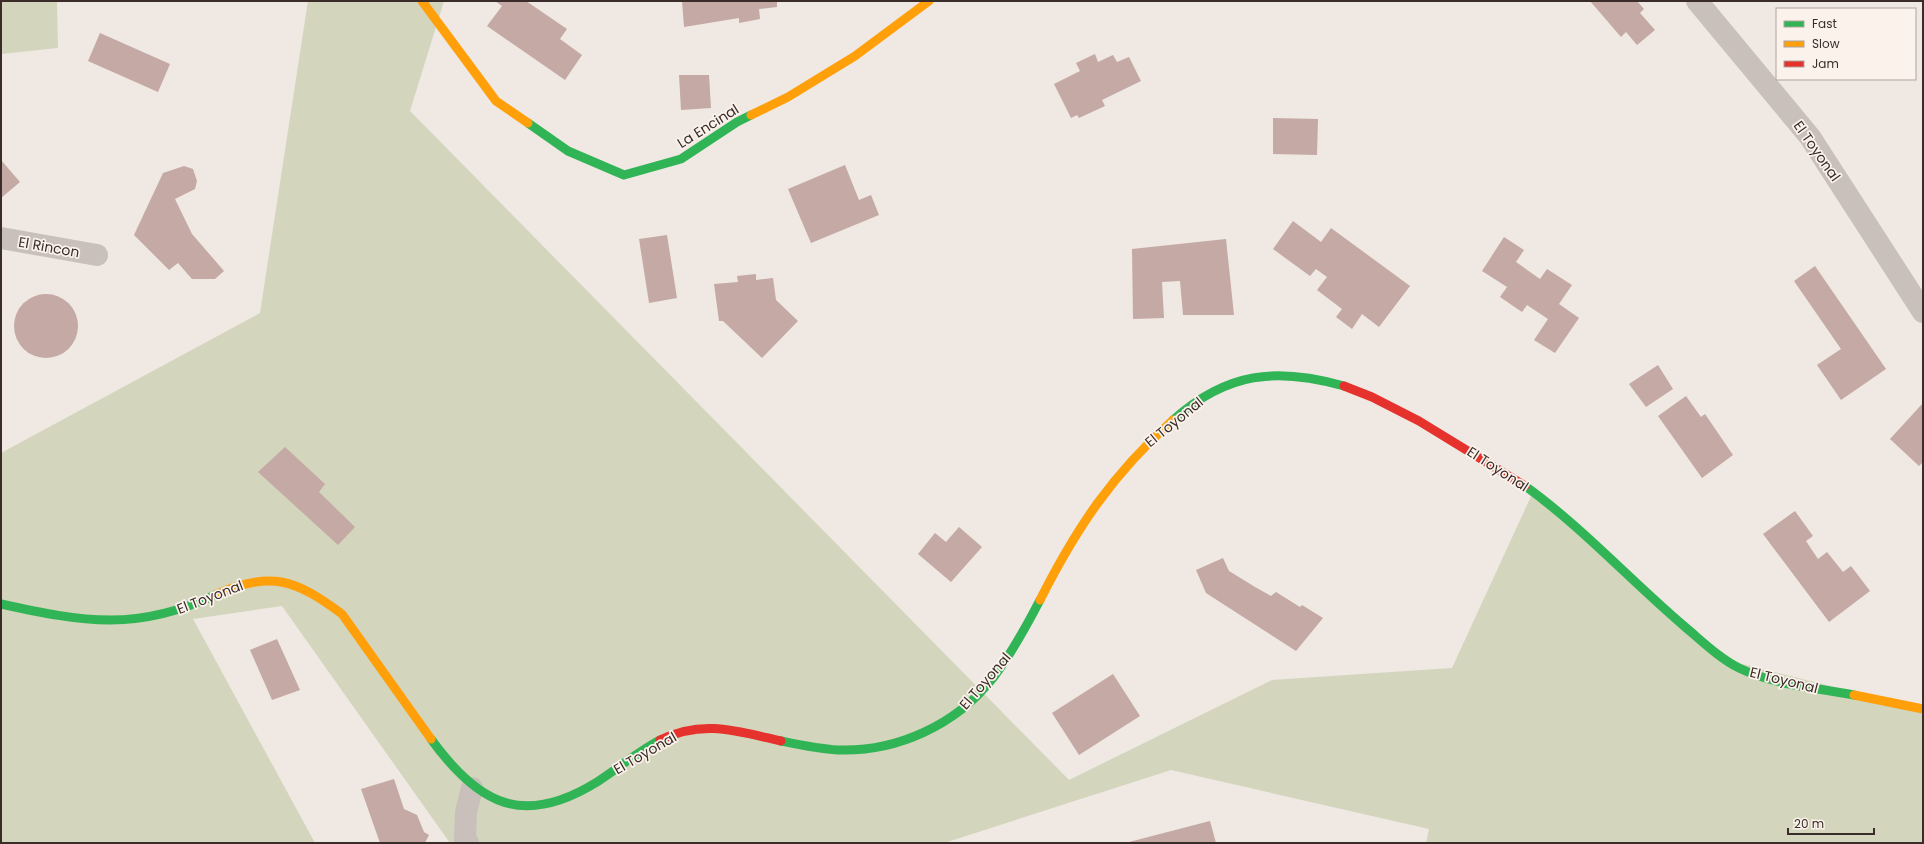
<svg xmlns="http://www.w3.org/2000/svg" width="1924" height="844" viewBox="0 0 1924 844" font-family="Poppins,sans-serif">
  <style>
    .green { fill: #d3d5bc }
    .building { fill: #c4a9a4 }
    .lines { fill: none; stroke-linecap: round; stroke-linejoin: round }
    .street { stroke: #c9c0bb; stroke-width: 22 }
    .fast { stroke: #30b455; stroke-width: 9 }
    .slow { stroke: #ff9f0a; stroke-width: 9 }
    .jam { stroke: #e5322d; stroke-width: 9 }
    .labels { text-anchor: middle; stroke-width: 3.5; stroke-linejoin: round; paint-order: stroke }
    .street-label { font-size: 14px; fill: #3a2c29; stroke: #fbf2eb }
  </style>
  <rect width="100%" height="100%" fill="#efe8e3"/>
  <!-- green -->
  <g class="green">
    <path d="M1,1H57L58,48L1,54Z"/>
    <path d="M308,1H444L410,111L1069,780L1272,680L1452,668L1533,492L1726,660L1923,709V842L1426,843L1429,829L1171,770L944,843H450L282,606L193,619L315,843H1V453L260,313Z"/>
  </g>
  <!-- building -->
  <g class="building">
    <path d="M495,1H526L567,29L560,39L582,55L565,80L487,26L502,6Z"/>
    <path d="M682,1H777V7L759,9L760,19L739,23V18L684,27Z"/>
    <path d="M1590,1H1637L1644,9L1640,13L1655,30L1637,45L1626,32L1621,37Z"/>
    <path d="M100,33L170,64L158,92L88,61Z"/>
    <path d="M1095,54L1098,62L1113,55L1117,62L1129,57L1141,81L1102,100L1105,106L1079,118L1077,115L1071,118L1054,84L1080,71L1076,63Z"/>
    <path d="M679,75H709L711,108L681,110Z"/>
    <path d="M1273,118L1318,119L1317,155L1273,154Z"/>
    <path d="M1,160L20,182L1,198Z"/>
    <path d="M845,165L859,200L871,195L879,215L811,243L788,189Z"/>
    <path d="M184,166L193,169L197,181L195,189L175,199L192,234L224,271L215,279H192L178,263L169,270L134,235L163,173Z"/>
    <path d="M1293,221L1321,242L1331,228L1410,286L1379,327L1362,314L1352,329L1336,317L1342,309L1317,290L1327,277L1316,269L1310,276L1273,249Z"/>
    <path d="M667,235L677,298L649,303L639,239Z"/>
    <path d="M1504,237L1524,250L1516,262L1540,279L1547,269L1572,285L1559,304L1579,318L1555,353L1534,340L1548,319L1527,305L1522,312L1500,297L1507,287L1482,271Z"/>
    <path d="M1226,239L1234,315H1183L1180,281L1162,282L1164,318L1133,319L1132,249Z"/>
    <path d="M1815,266L1886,369L1841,400L1817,365L1841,349L1794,281Z"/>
    <path d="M756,274V280L773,278L776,300L798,321L762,358L723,321H719L714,284L738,282L737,276Z"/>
    <circle cx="46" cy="326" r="32"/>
    <path d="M1658,365L1673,389L1646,407L1629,384Z"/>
    <path d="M1686,396L1701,417L1705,414L1733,455L1702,478L1658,416Z"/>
    <path d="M1923,403V462L1919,466L1890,439Z"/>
    <path d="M285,447L325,484L319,492L355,527L338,545L258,472Z"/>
    <path d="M1795,511L1813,536L1806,541L1818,559L1827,552L1843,572L1851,566L1870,591L1829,622L1763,534Z"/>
    <path d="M959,527L982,547L951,582L918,554L935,533L946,542Z"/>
    <path d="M1223,558L1229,571L1255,587L1271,596L1276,592L1300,607L1302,605L1323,618L1296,651L1206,593L1196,570Z"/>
    <path d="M277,639L300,690L272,700L250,650Z"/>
    <path d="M1113,674L1140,716L1079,755L1052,713Z"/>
    <path d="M394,779L404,809L417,815L424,832L429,835L425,843H380L361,789Z"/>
    <path d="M1210,821L1216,843H1130L1129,842Z"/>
  </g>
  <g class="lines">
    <!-- street -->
    <g class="street">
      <path d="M1697,1L1810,137L1923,312"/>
      <path d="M1,238L97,255"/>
      <path d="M468,843L465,840L466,812L472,788"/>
    </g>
    <!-- fast -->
    <g class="fast">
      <path d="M528,123L568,151L624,175L681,159L737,122L751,115"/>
      <path d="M1173,420C1227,372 1276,367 1344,386"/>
      <path d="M1525,486C1582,527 1630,580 1684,626C1702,641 1719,658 1739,668C1774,685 1817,688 1854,695"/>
      <path d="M1,604C83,622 138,632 217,594"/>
      <path d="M431,739C478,804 523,828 597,782C618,768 638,752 660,740"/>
      <path d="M781,741C800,745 818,749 838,750C897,752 956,725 993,678C1011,654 1026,627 1040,600"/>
    </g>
    <!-- slow -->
    <g class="slow">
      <path d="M422,1L496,101L528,123"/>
      <path d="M751,115L788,97L855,56L929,1"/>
      <path d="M217,594C271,570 296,580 342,614L431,739"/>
      <path d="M1040,600C1077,527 1112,475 1173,420"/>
      <path d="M1854,695L1923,709"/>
    </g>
    <!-- jam -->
    <g class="jam">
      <path d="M1344,386L1372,397L1419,421L1525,486"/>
      <path d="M660,740C703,719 737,731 781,741"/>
    </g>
  </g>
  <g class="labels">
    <!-- street labels -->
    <g class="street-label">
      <text transform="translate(708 126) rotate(-32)" y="5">La Encinal</text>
      <text transform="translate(1817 151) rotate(55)" y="5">El Toyonal</text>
      <text transform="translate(49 247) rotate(10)" y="5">El Rincon</text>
      <text transform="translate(1174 422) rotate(-39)" y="5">El Toyonal</text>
      <text transform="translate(1498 469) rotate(33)" y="5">El Toyonal</text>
      <text transform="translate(210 597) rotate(-21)" y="5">El Toyonal</text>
      <text transform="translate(1784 680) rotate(14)" y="5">El Toyonal</text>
      <text transform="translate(985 681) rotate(-49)" y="5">El Toyonal</text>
      <text transform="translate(645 753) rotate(-30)" y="5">El Toyonal</text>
    </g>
  </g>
  <!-- border -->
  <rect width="1924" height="844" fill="none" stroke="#3a2c29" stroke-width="4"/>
  <!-- legend -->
  <rect x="1776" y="8" width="140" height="72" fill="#fbf2eb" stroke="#aea39d"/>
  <rect x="1784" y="21" width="20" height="6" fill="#30b455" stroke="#aea39d"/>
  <text x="1812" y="28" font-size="12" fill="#3a2c29">Fast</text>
  <rect x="1784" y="41" width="20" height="6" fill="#ff9f0a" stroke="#aea39d"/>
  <text x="1812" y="48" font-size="12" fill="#3a2c29">Slow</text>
  <rect x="1784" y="61" width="20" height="6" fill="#e5322d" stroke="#aea39d"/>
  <text x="1812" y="68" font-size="12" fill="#3a2c29">Jam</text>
  <!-- scale -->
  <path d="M1788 828v6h86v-6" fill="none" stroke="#3a2c29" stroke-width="2"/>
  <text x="1794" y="828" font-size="12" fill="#3a2c29" stroke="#fbf2eb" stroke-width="3" paint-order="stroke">20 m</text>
</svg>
